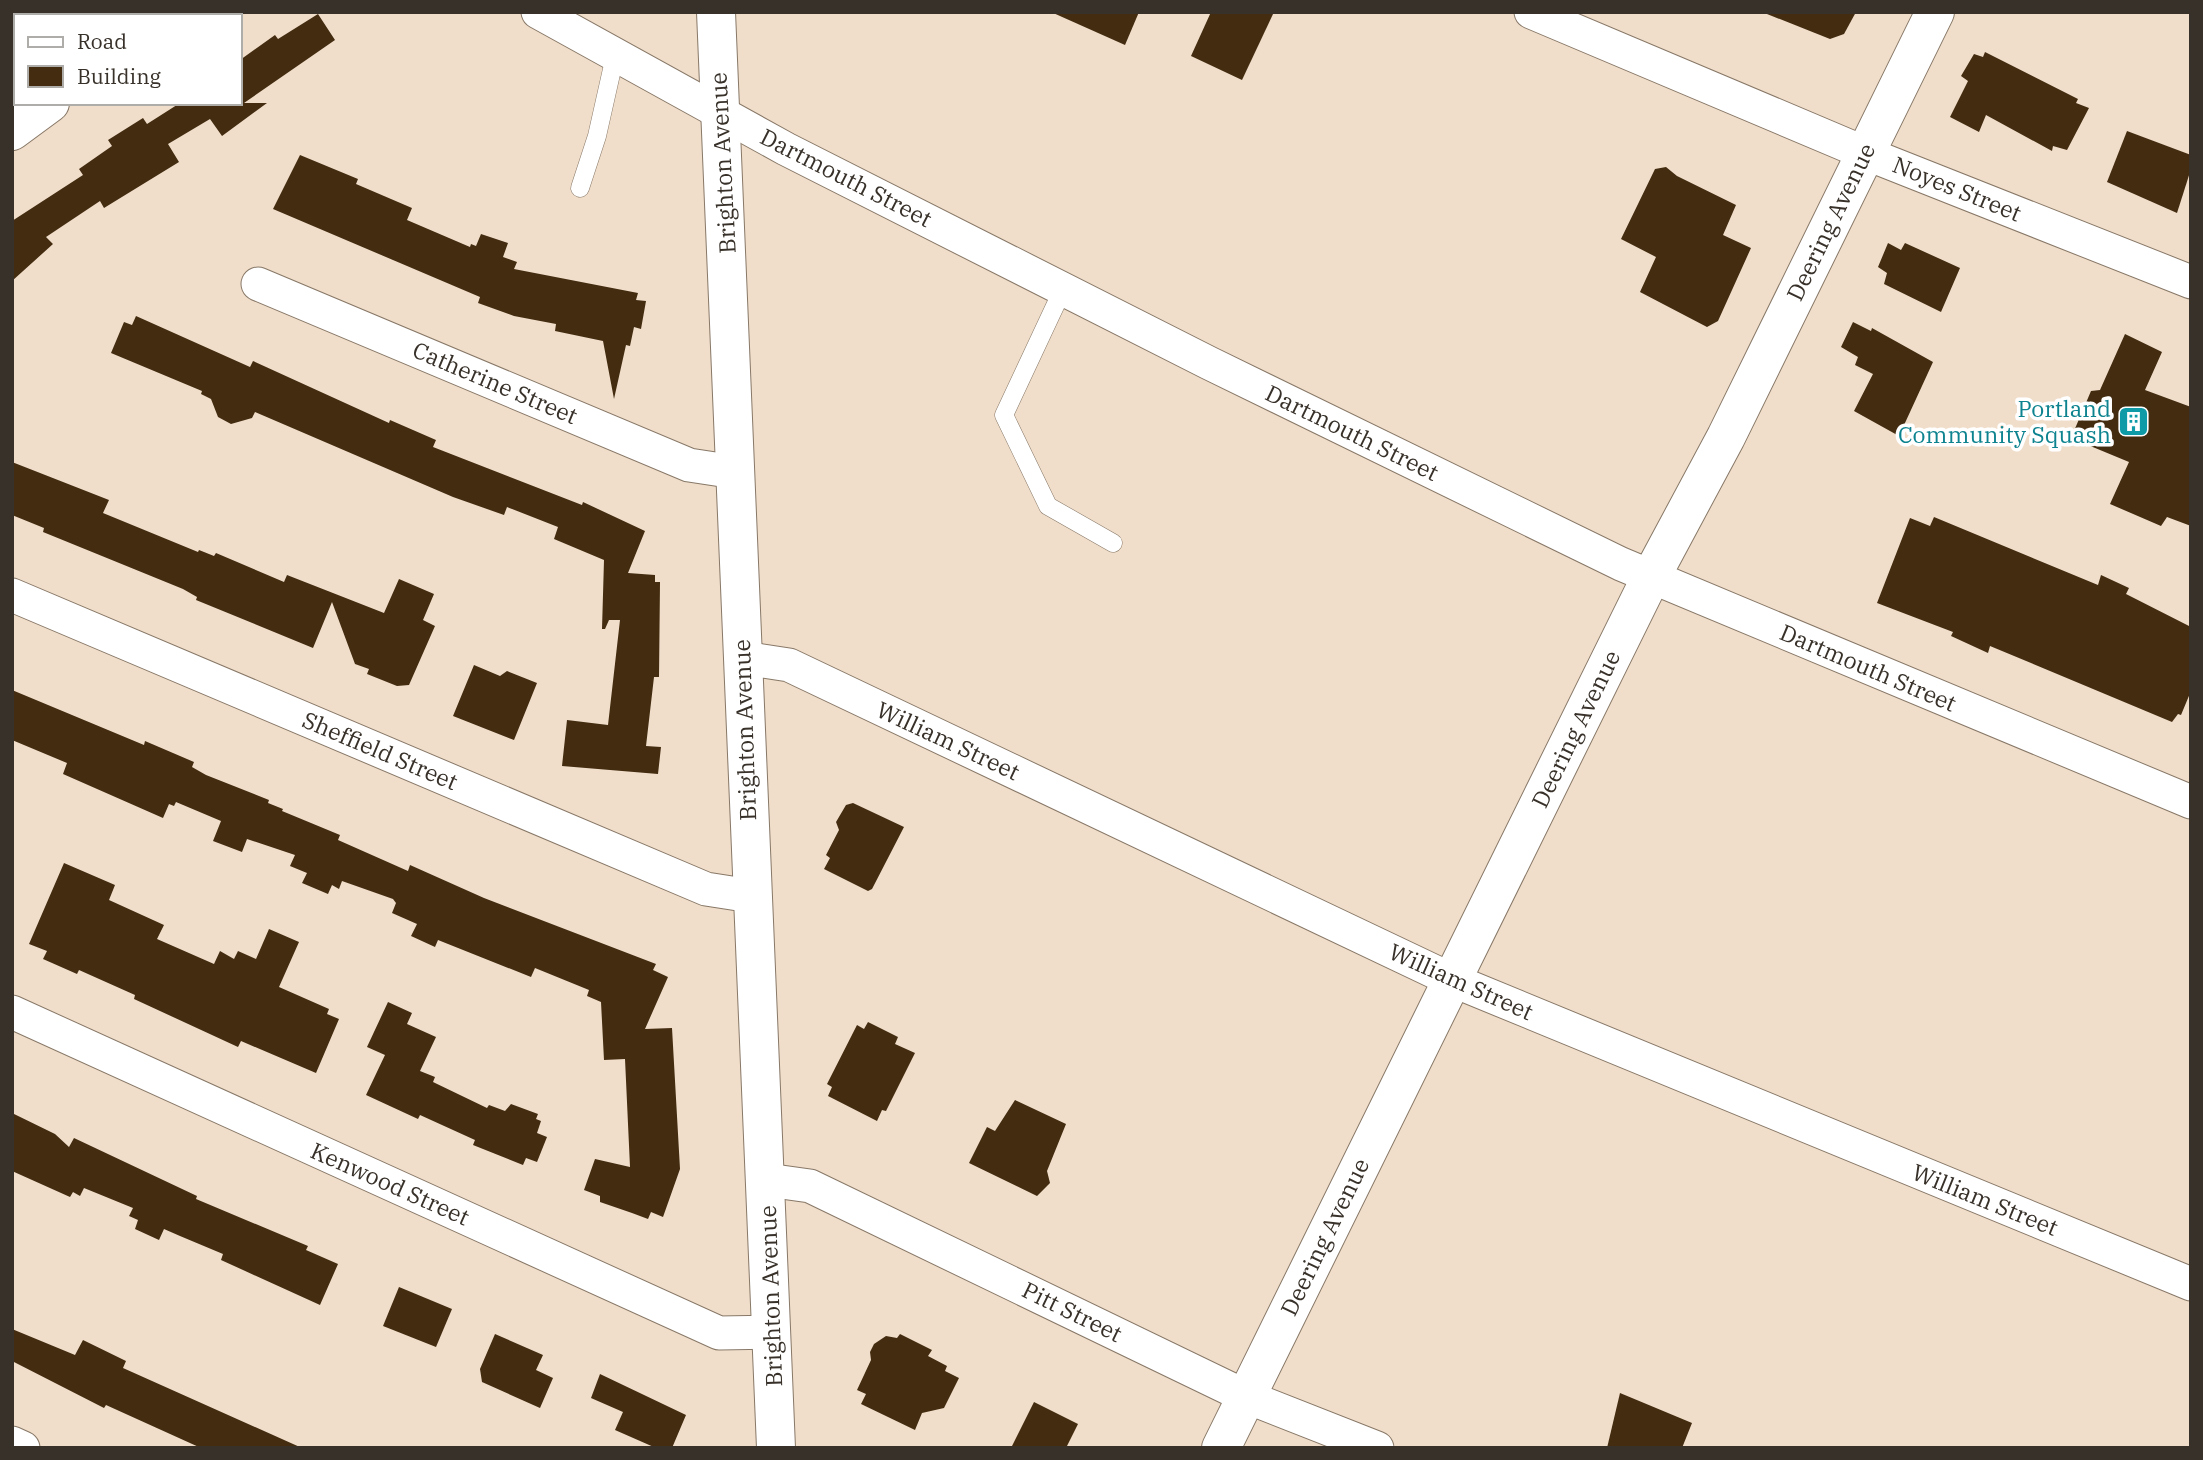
<svg xmlns="http://www.w3.org/2000/svg" width="2203" height="1460" viewBox="0 0 2203 1460" font-family="'IBM Plex Serif',serif">
  <style>
    .building { fill: #432c10 }
    .lines { fill: none; stroke-linecap: round; stroke-linejoin: round }
    .service-casing { stroke: #887867; stroke-width: 19 }
    .minor-casing { stroke: #887867; stroke-width: 35 }
    .secondary-casing { stroke: #887867; stroke-width: 40 }
    .service { stroke: #fff; stroke-width: 18 }
    .minor { stroke: #fff; stroke-width: 33 }
    .secondary { stroke: #fff; stroke-width: 38 }
    .labels { text-anchor: middle; stroke-width: 7; stroke-linejoin: round; paint-order: stroke }
    .street-label { font-size: 23px; fill: #38312a; stroke: #fff }
    .culture-label { font-size: 23px; fill: #0d838f; stroke: #fff; text-anchor: end }
  </style>
  <rect width="100%" height="100%" fill="#f0decb"/>
  <!-- building -->
  <g class="building">
    <path d="M1051,12H1139L1125,45Z"/>
    <path d="M1211,12H1274L1242,80L1191,56Z"/>
    <path d="M1762,12H1856L1844,34L1830,39Z"/>
    <path d="M318,14L335,40L244,103H267L222,136L210,119L168,144L179,162L104,208L100,201L46,237L53,244L12,281V221L83,175L79,169L112,146L108,140L143,118L147,124L180,103H240V60L275,35L278,39Z"/>
    <path d="M1985,52L2078,99L2076,103L2089,108L2067,150L2053,146L2052,151L1986,115L1979,132L1950,117L1968,81L1961,76L1974,54L1983,57Z"/>
    <path d="M2127,131L2191,155V169L2177,213L2107,182Z"/>
    <path d="M300,155L358,179L356,184L412,208L407,220L470,247L471,244L476,246L481,234L508,243L503,257L517,262L514,269L638,293L636,300L646,301L641,329L634,327L630,346L626,345L614,399L603,341L555,331L556,324L514,316L478,303L480,297L273,209Z"/>
    <path d="M1666,167L1677,176L1736,205L1723,235L1751,248L1718,321L1707,327L1640,292L1656,257L1621,239L1655,169Z"/>
    <path d="M1888,243L1901,250L1905,243L1960,268L1941,312L1884,284L1887,273L1878,267Z"/>
    <path d="M136,316L250,367L253,361L389,423L390,420L436,440L433,447L582,505L583,502L645,531L628,573L655,575V582H660L659,677H654L646,746L661,747L658,774L562,766L567,720L608,725L620,620H609L605,629H602L604,560L554,539L558,527L507,507L504,515L453,497L255,412L252,418L231,424L218,417L211,399L201,394L202,391L111,353L124,322L132,325Z"/>
    <path d="M1853,322L1871,331L1872,328L1933,362L1899,436L1854,411L1873,374L1855,365L1858,357L1841,347Z"/>
    <path d="M2125,334L2162,352L2145,390L2191,407V526L2167,517L2161,526L2110,504L2129,462L2071,438L2091,391L2100,390Z"/>
    <path d="M12,462L109,500L103,513L198,552L199,550L214,556L216,553L284,582L287,575L384,613L399,579L434,594L423,620L435,626L409,685L397,686L367,674L369,669L355,664L332,602L313,648L196,600L197,597L183,589L43,532L44,528L12,515Z"/>
    <path d="M1934,517L2098,585L2101,575L2129,588L2126,594L2191,627V691L2181,715L2178,714L2172,722L1990,646L1988,653L1951,636L1953,632L1877,603L1910,518L1930,526Z"/>
    <path d="M474,665L500,676L507,671L537,683L514,740L453,716Z"/>
    <path d="M12,690L144,745L145,741L194,762L192,767L206,775L269,800L268,803L283,809L282,811L340,835L338,840L408,871L410,865L484,898L656,964L653,970L668,977L645,1029L672,1028L680,1169L663,1217L651,1212L648,1219L632,1213L600,1202V1196L584,1190L595,1159L630,1167L625,1059L604,1060L601,1002L587,996L589,990L535,968L531,977L438,940L435,947L411,936L417,924L392,913L396,903L393,899L342,881L339,889L332,885L328,894L302,883L307,873L290,866L295,855L247,839L242,852L213,841L221,821L176,802L174,806L169,804L163,818L63,774L67,763L12,740Z"/>
    <path d="M853,803L904,827L872,889L868,891L824,869L830,858L826,855L839,830L836,822L846,805Z"/>
    <path d="M64,863L115,885L109,900L164,925L157,939L214,964L220,951L234,959L238,951L256,959L269,929L299,942L279,987L329,1009L327,1014L339,1019L316,1073L241,1041L238,1047L134,999L135,995L79,970L77,974L43,959L47,951L29,944Z"/>
    <path d="M388,1002L412,1013L407,1024L436,1037L420,1071L435,1077L433,1082L487,1108L489,1105L505,1111L511,1104L538,1114L536,1119L541,1121L537,1133L547,1137L537,1162L526,1158L523,1165L473,1145L475,1140L420,1115L418,1119L366,1095L385,1055L367,1047Z"/>
    <path d="M868,1022L898,1037L895,1044L915,1053L886,1111L882,1110L877,1121L828,1096L832,1087L827,1084L857,1025L864,1029Z"/>
    <path d="M1015,1100L1066,1124L1047,1171L1050,1183L1037,1196L969,1163L987,1127L995,1131Z"/>
    <path d="M12,1113L55,1134L69,1147L74,1138L197,1196L196,1199L308,1246L306,1250L338,1264L320,1305L221,1260L223,1254L180,1236L164,1229L159,1240L135,1229L138,1220L129,1216L133,1208L84,1188L80,1196L73,1192L70,1197L12,1171Z"/>
    <path d="M399,1287L452,1309L436,1347L383,1326Z"/>
    <path d="M12,1329L75,1355L83,1340L126,1361L123,1368L302,1448H201L106,1405L104,1408L12,1361Z"/>
    <path d="M495,1334L543,1355L536,1370L553,1378L540,1408L482,1382L480,1369Z"/>
    <path d="M900,1334L932,1350L928,1356L947,1366L945,1371L959,1378L944,1408L922,1413L915,1430L861,1404L866,1394L857,1390L871,1360L870,1352L874,1344L886,1336L897,1338Z"/>
    <path d="M600,1374L686,1415L672,1448H656L615,1430L623,1412L591,1398Z"/>
    <path d="M1620,1393L1692,1423L1682,1448H1607Z"/>
    <path d="M1034,1402L1078,1424L1066,1448H1011Z"/>
  </g>
  <g class="lines">
    <defs>
      <g id="service">
        <path d="M580,188L597,136L615,56"/>
        <path d="M1063,289L1004,415L1048,506L1113,543"/>
      </g>
      <g id="minor">
        <path d="M538,12L786,149L1209,363L1621,564L2191,802"/>
        <path d="M1531,12L1865,153L2191,282"/>
        <path d="M258,284L689,465L735,472"/>
        <path d="M12,595L706,889L751,896"/>
        <path d="M743,658L789,665L1452,980L2191,1284"/>
        <path d="M12,1012L719,1333L773,1332"/>
        <path d="M767,1180L810,1186L1247,1397L1377,1448"/>
        <path d="M12,1443L23,1448"/>
      </g>
      <g id="secondary">
        <path d="M716,12L776,1448"/>
        <path d="M183,16L188,12"/>
        <path d="M12,131L50,103"/>
        <path d="M1221,1448L1651,577L1726,437L1935,12"/>
      </g>
    </defs>
    <!-- service casing -->
    <use href="#service" class="service-casing"/>
    <!-- minor casing -->
    <use href="#minor" class="minor-casing"/>
    <!-- secondary casing -->
    <use href="#secondary" class="secondary-casing"/>
    <!-- service -->
    <use href="#service" class="service"/>
    <!-- minor -->
    <use href="#minor" class="minor"/>
    <!-- secondary -->
    <use href="#secondary" class="secondary"/>
  </g>
  <!-- icons -->
  <defs>
    <symbol id="building-square" viewBox="-11 -11 22 22"><rect x="-9" y="-9" width="18" height="18" rx="4" fill="#0f9aa8" stroke="#fff"/><path d="M-4-6H4V6H1V3H-1V6H-4ZM-2.5-4.3h1.7v1.8h-1.7ZM.8-4.3h1.7v1.8H.8ZM-2.5-1h1.7V.8h-1.7ZM.8-1h1.7V.8H.8Z" fill="#fff"/></symbol>
  </defs>
  <g fill-rule="evenodd">
    <use href="#building-square" x="2116" y="404" width="35" height="35"/>
  </g>
  <g class="labels">
    <!-- street labels -->
    <g class="street-label">
      <text transform="translate(723 163) rotate(-93)" y="8">Brighton Avenue</text>
      <text transform="translate(846 178) rotate(27)" y="8">Dartmouth Street</text>
      <text transform="translate(1957 189) rotate(22)" y="8">Noyes Street</text>
      <text transform="translate(1831 222) rotate(-64)" y="8">Deering Avenue</text>
      <text transform="translate(495 383) rotate(23)" y="8">Catherine Street</text>
      <text transform="translate(1352 433) rotate(26)" y="8">Dartmouth Street</text>
      <text transform="translate(1868 668) rotate(23)" y="8">Dartmouth Street</text>
      <text transform="translate(1576 729) rotate(-64)" y="8">Deering Avenue</text>
      <text transform="translate(745 730) rotate(-92)" y="8">Brighton Avenue</text>
      <text transform="translate(948 741) rotate(25)" y="8">William Street</text>
      <text transform="translate(380 751) rotate(23)" y="8">Sheffield Street</text>
      <text transform="translate(1461 982) rotate(24)" y="8">William Street</text>
      <text transform="translate(390 1184) rotate(24)" y="8">Kenwood Street</text>
      <text transform="translate(1985 1200) rotate(22)" y="8">William Street</text>
      <text transform="translate(1325 1237) rotate(-64)" y="8">Deering Avenue</text>
      <text transform="translate(771 1296) rotate(-92)" y="8">Brighton Avenue</text>
      <text transform="translate(1072 1312) rotate(26)" y="8">Pitt Street</text>
    </g>
    <!-- culture labels -->
    <g class="culture-label">
      <text x="2111" y="417">Portland<tspan x="2111" dy="26">Community Squash</tspan></text>
    </g>
  </g>
  <!-- border -->
  <rect width="2203" height="1460" fill="none" stroke="#38312a" stroke-width="28"/>
  <!-- legend -->
  <rect x="14" y="14" width="228" height="91" fill="#ffffff" stroke="#afadaa" stroke-width="2"/>
  <rect x="28" y="37" width="35" height="10" fill="#ffffff" stroke="#afadaa" stroke-width="2"/>
  <text x="77" y="49" font-size="21" fill="#38312a">Road</text>
  <rect x="28" y="66" width="35" height="21" fill="#432c10" stroke="#afadaa" stroke-width="2"/>
  <text x="77" y="84" font-size="21" fill="#38312a">Building</text>
</svg>
